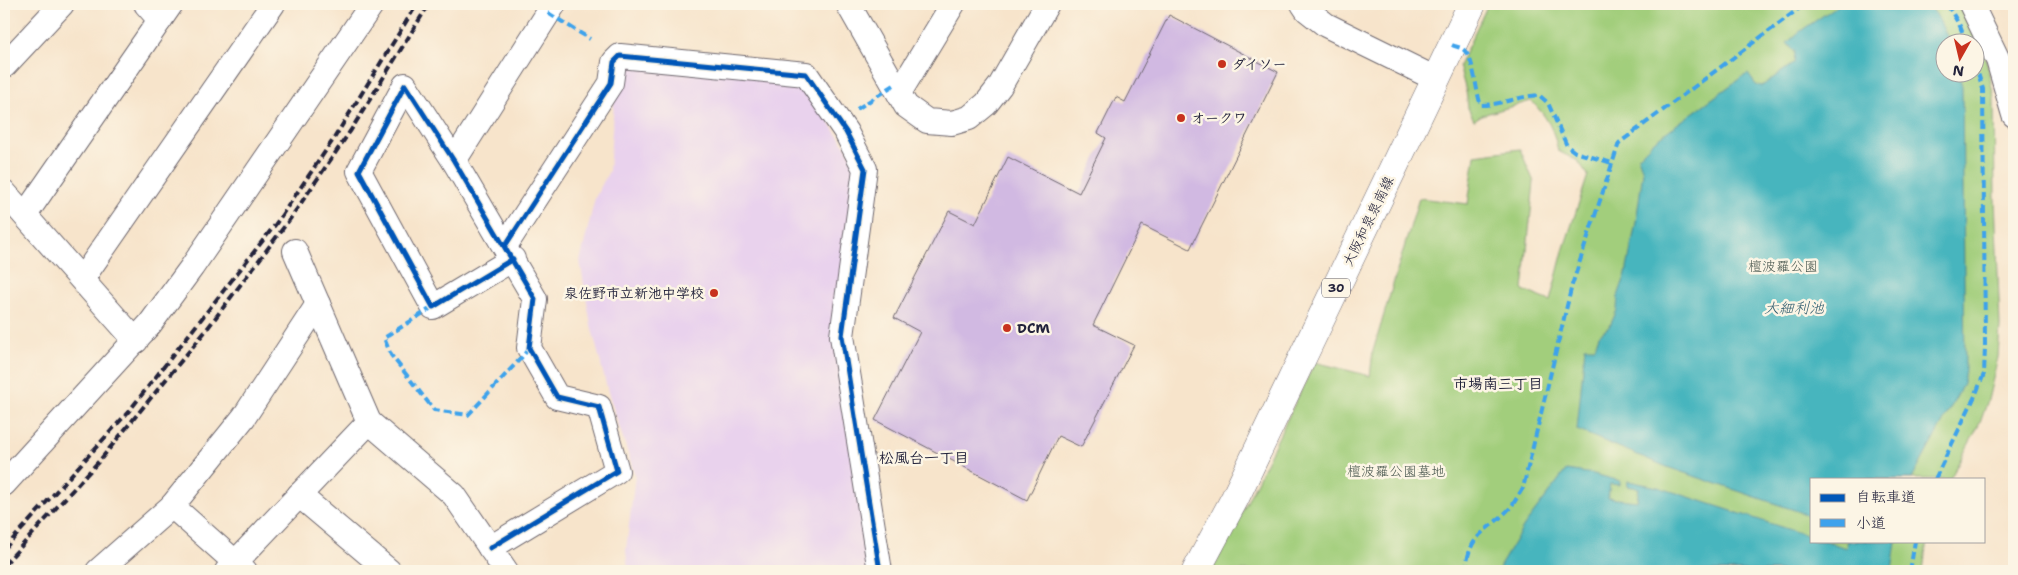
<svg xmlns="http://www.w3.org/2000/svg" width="2018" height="575" viewBox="0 0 2018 575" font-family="'Shantell Sans','Klee One',sans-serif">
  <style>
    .built { fill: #e9d2ed }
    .green { fill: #a2ce7b; stroke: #62785b; fill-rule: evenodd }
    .water { fill: #46b5be; stroke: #346c7c }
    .building { fill: #d1b9e2 }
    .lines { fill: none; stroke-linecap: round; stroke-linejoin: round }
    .minor-casing { stroke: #6d666d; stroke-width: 26 }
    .major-casing { stroke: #6d666d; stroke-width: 29 }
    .minor { stroke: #fff; stroke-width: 24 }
    .major { stroke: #fff; stroke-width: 28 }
    .rail { stroke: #22223b; stroke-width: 4; stroke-dasharray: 8 4; stroke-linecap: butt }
    .quiet { stroke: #3ea2ec; stroke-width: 4; stroke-dasharray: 8 4; stroke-linecap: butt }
    .cycleway-casing { stroke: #fcf5e5; stroke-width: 8 }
    .cycleway { stroke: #0057b8; stroke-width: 5 }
    .poi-dot { fill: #c8321e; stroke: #fcf5e5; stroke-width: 2 }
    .labels { text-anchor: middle; stroke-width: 5; stroke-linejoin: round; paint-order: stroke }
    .shield { fill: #fcf5e5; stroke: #63616e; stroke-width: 1 }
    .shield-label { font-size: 12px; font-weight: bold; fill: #22223b }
    .poi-label { font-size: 14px; font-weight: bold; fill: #22223b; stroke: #fcf5e5; text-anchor: start }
    .street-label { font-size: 14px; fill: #22223b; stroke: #fcf5e5 }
    .park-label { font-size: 14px; fill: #48564e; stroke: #fcf5e5 }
    .water-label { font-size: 15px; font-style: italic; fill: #305d6f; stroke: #fcf5e5 }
    .neighbourhood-label { font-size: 15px; font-weight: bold; fill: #22223b; stroke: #fcf5e5 }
  </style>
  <rect width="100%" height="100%" fill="#fcf5e5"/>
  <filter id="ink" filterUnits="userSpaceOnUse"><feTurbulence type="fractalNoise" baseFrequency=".02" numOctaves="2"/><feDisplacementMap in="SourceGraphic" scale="10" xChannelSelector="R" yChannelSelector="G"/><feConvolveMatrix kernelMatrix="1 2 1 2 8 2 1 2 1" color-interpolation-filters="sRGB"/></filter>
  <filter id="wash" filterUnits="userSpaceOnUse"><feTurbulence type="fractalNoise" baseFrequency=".0096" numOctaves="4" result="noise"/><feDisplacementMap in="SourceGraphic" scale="20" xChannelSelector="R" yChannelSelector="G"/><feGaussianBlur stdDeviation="1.12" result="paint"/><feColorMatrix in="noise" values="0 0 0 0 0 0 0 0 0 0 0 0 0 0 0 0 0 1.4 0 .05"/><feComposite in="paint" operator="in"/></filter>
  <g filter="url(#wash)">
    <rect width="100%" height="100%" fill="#f7e4cb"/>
    <!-- built -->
    <path class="built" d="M622,63L802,80L860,169L835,337L875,571H628L626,550L635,475L608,392L591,325L580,261L595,198L609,171L615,90Z"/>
    <!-- green -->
    <path class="green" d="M1488,4H1961L1986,58L1994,98L1995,198L2000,326L1998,357L1988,400L1980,423L1950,479H1812V541H1927L1923,571H1211L1229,539L1315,362L1370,376L1373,351L1419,198L1468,204L1475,155L1520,149L1534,182L1523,290L1550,301L1563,251L1588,175L1578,161L1558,151C1554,130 1547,116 1531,101L1482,115L1474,120L1468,108L1466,91L1459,66ZM1946,42H1976V72H1946Z"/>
    <!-- water -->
    <g class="water">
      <path d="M1840,4H1927L1936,14L1950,42H1946V72L1958,73L1962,86L1965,370L1963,383L1958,394L1912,479H1812V516L1667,467L1577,430L1585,347H1595L1599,335L1610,326L1617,310L1618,296L1626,274L1636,222L1643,172L1638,157L1654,141L1742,77L1748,74L1756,85L1762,86L1794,63L1795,52L1787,43L1799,32Z"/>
      <path d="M1566,470L1594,474L1620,481V485L1610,484L1608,498L1637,501L1639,488L1627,486L1628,481L1658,487L1812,537V541H1825L1846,548L1848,541H1896L1892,571H1499L1500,566L1524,526Z"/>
    </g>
    <g id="blocks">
      <!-- building -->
      <path class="building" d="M1169,15L1278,72L1190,249L1142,225L1093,325L1134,345L1081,447L1058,436L1027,500L875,420L920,332L894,318L949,211L975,224L1008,157L1079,193L1106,138L1098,133L1116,97L1125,102Z"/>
    </g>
  </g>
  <g filter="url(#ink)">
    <use href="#blocks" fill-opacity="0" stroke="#6d666d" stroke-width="1"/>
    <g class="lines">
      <defs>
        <g id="minor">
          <path d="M146,4L160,20"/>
          <path d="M848,4L906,106L927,121L952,123L969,118L986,104L1000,86L1047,4"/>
          <path d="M1303,4L1307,10L1326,25L1436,79"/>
          <path d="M1971,4L1998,60L2014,115"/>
          <path d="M4,66L62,4"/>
          <path d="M899,93L953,4"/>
          <path d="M454,161L554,4"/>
          <path d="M4,192L136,341"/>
          <path d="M25,215L171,4"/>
          <path d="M505,246L611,83L614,62L620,56L806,74L846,132L865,169L842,336L880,571"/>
          <path d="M295,251L369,422L454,495L506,571"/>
          <path d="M82,279L273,4"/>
          <path d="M4,484L150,324L192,267L372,4"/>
          <path d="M299,495L389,571"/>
          <path d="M172,506L245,571"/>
          <path d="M490,548L617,471L599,407L557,397L529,348L535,299L454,161L405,85L359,171L433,307L513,259"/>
          <path d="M98,571L172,506L244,417L318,304"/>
          <path d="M227,571L369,422"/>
        </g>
        <path id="major" d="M1196,571L1235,498L1472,4"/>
      </defs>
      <!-- minor casing -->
      <use href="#minor" class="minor-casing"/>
      <!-- major casing -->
      <use href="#major" class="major-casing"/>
      <!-- minor -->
      <use href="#minor" class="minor"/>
      <!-- major -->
      <use href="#major" class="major"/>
      <!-- rail -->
      <g class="rail">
        <path d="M4,549L129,411L275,225L333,140L417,4"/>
        <path d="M4,565L100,460L204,333L290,219L351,130L429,4"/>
      </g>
      <!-- quiet -->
      <g class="quiet">
        <path d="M1947,4L1960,26L1966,42"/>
        <path d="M548,13L590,39"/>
        <path d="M1452,45C1456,47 1461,47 1464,50C1475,60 1475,90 1481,105C1501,105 1519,96 1539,95L1548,103L1567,146L1575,152L1612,163"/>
        <path d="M857,109L894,85"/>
        <path d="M433,307L384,338L391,355L434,410L468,415L522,357L529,348"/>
        <path d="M1935,479L1975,396L1984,374L1985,347L1983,89L1976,67"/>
        <path d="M1466,571C1468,533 1488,532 1510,508C1515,502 1519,494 1523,488L1572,285L1619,143L1805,4"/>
        <path d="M1910,571L1915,541"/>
      </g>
      <defs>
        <g id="cycleway">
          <path d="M505,246L611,83L614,62L620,56L806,74L846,132L865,169L842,336L880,571"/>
          <path d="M490,548L617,471L599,407L557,397L529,348L535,299L454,161L405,85L359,171L433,307L513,259"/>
        </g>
      </defs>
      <!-- cycleway casing -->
      <use href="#cycleway" class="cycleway-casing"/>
      <!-- cycleway -->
      <use href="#cycleway" class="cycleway"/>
    </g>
  </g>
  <!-- markers -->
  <g class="poi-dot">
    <circle cx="1222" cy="64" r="5"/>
    <circle cx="1181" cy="118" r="5"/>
    <circle cx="714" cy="293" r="5"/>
    <circle cx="1007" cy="328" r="5"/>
  </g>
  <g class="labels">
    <!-- shield labels -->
    <rect class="shield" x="1322" y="278.5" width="28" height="19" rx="4"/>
    <g class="shield-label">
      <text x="1336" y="292">30</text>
    </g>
    <!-- poi labels -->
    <g class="poi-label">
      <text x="1232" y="69">ダイソー</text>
      <text x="1191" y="123">オークワ</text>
      <text x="704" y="298" text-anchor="end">泉佐野市立新池中学校</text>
      <text x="1017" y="333">DCM</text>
    </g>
    <!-- street labels -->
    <g class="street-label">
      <text transform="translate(1368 221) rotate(-64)" y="5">大阪和泉泉南線</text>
    </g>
    <!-- park labels -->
    <g class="park-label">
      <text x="1783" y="271">檀波羅公園</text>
      <text x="1396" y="476">檀波羅公園墓地</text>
    </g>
    <!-- water labels -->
    <g class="water-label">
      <text x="1794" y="313">大細利池</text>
    </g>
    <!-- neighbourhood labels -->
    <g class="neighbourhood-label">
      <text x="1498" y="389">市場南三丁目</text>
      <text x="924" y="463">松風台一丁目</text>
    </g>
  </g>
  <!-- margin -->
  <rect width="2018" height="575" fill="none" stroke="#fcf5e5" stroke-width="20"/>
  <!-- legend -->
  <rect x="1810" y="478" width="175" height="65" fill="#fcf5e5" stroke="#a5a1a1"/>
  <rect x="1820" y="494" width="25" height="8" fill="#0057b8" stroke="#a5a1a1"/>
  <text x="1856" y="502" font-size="15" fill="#22223b">自転車道</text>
  <rect x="1820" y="519" width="25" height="8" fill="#3ea2ec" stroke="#a5a1a1"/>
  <text x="1856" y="528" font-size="15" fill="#22223b">小道</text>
  <!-- north arrow -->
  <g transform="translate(1960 58) rotate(188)"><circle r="24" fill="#fcf5e5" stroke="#a5a1a1"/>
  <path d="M0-4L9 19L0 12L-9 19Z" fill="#c8321e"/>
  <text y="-8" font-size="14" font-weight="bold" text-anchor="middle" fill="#22223b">N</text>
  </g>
</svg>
